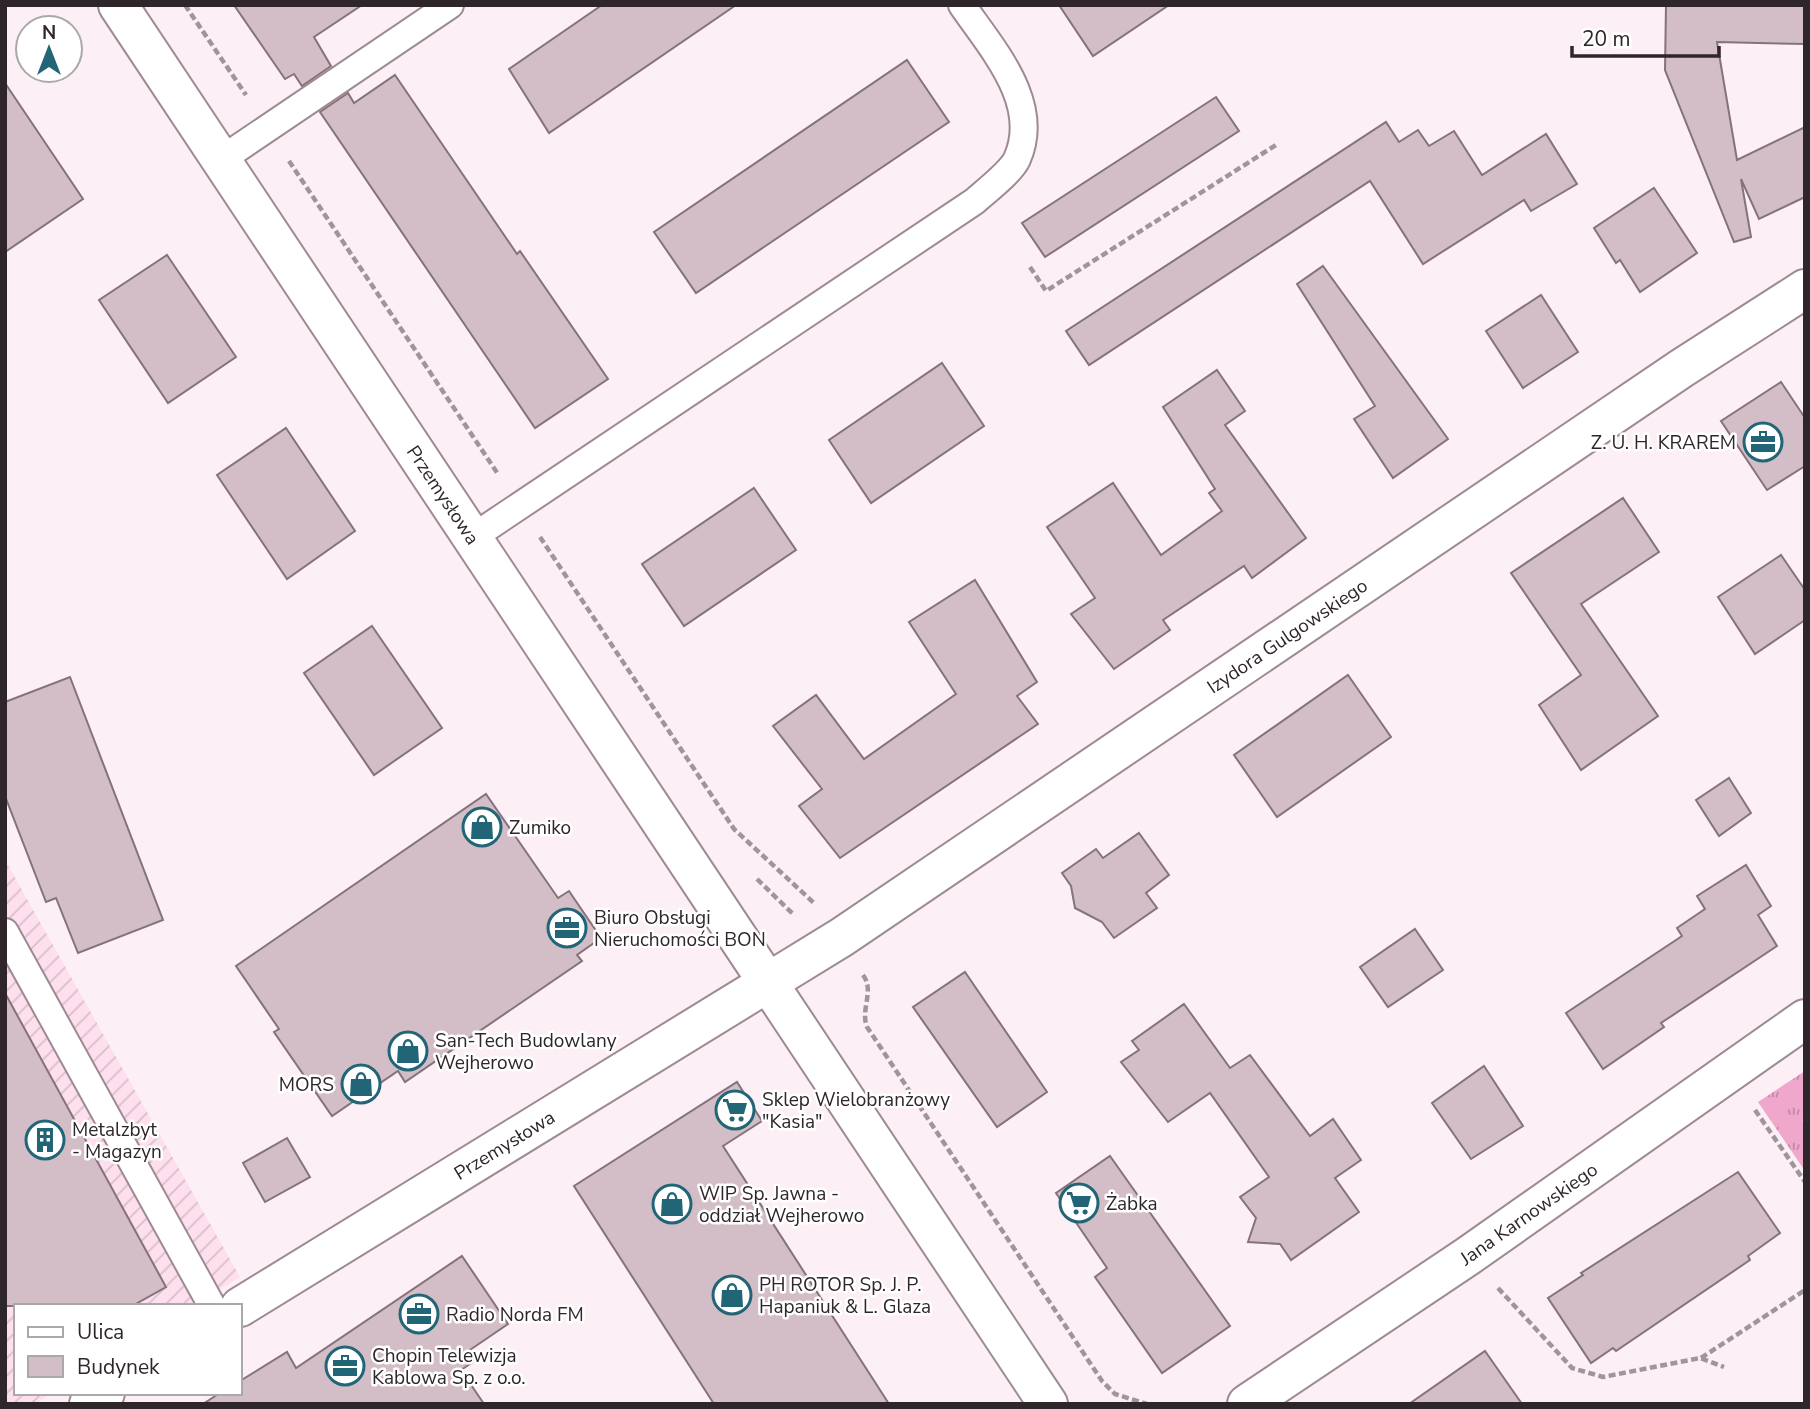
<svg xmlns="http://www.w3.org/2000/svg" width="1810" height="1409" viewBox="0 0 1810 1409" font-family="'Nunito Sans',sans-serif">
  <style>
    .industrial { fill: url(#industrial-furrows) }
    .grass { fill: url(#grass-tufts) }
    .building { fill: #d3bec8; stroke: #85727b; stroke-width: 2 }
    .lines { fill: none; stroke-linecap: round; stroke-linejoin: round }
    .lane-casing { stroke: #9e8a93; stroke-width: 30 }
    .street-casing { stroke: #9e8a93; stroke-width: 42 }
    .secondary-casing { stroke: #9e8a93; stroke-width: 42 }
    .path { stroke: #a0959a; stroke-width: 4.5; stroke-dasharray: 7 3.5; stroke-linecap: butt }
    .lane { stroke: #fff; stroke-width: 26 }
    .street { stroke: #fff; stroke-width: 38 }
    .secondary { stroke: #fff; stroke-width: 38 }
    .labels { text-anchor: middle; stroke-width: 5; stroke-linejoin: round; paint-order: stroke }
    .poi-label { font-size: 19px; fill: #2e262a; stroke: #fff; text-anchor: start }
    .street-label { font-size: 19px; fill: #2e262a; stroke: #fff }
  </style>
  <defs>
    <pattern id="industrial-furrows" width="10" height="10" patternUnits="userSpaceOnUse" patternTransform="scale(1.75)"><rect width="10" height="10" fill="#fddfed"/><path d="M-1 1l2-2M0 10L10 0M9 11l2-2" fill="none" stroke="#d9bfcb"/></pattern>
    <pattern id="grass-tufts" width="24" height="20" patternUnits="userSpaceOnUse" patternTransform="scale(1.75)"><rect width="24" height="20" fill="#efa7cb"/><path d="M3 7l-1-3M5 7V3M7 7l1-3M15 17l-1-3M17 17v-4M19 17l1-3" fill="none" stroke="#c288a5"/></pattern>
  </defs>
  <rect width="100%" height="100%" fill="#fceff5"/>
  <!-- industrial -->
  <path class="industrial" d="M5,860L240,1277L193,1306H16V1393H52L35,1404H5Z"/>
  <!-- grass -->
  <path class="grass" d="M1805,1071V1118L1802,1120L1805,1123V1171L1758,1102Z"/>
  <!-- building -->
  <g class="building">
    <path d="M234,5H362L314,37L331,66L302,86L294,74L285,79Z"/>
    <path d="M602,5H736L549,133L509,69Z"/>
    <path d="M1059,5H1169L1093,56Z"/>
    <path d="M1666,5H1805V44L1717,42L1737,160L1805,127V197L1759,219L1741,179L1751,237L1734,242L1665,70Z"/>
    <path d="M907,60L949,122L696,293L654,232Z"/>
    <path d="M395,75L517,254L520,251L608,379L535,428L320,112L348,93L354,103Z"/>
    <path d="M5,83L83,199L5,252Z"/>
    <path d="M1216,97L1239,131L1045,257L1022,223Z"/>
    <path d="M1386,122L1399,142L1418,130L1429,146L1454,131L1482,175L1546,134L1577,184L1531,211L1524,200L1423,264L1370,181L1089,365L1066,331Z"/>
    <path d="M1654,188L1697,253L1640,292L1620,260L1616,263L1594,228Z"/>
    <path d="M167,255L236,357L168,403L99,300Z"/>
    <path d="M1323,266L1448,439L1393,478L1354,419L1375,406L1297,284Z"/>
    <path d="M1541,295L1578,352L1523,388L1486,331Z"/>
    <path d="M942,363L984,426L871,503L829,440Z"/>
    <path d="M1217,370L1245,411L1225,425L1306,538L1252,578L1244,566L1163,620L1170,630L1114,669L1071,614L1095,598L1047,527L1113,483L1161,555L1222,511L1209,493L1215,489L1163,407Z"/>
    <path d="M1781,382L1805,418V466L1767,490L1721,421Z"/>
    <path d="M286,428L355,531L287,579L217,475Z"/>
    <path d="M754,488L796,550L684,626L642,564Z"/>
    <path d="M1623,498L1659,552L1581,604L1658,716L1581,770L1539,705L1581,675L1511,573Z"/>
    <path d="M1781,555L1805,590V620L1755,654L1718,597Z"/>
    <path d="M975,580L1037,682L1017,696L1038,724L840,858L799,806L822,789L773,726L816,695L864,759L956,694L909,622Z"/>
    <path d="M372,626L442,728L374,775L304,673Z"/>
    <path d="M1348,675L1391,737L1277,817L1234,755Z"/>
    <path d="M70,677L163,920L78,953L56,898L46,902L5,796V702Z"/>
    <path d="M1729,778L1751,813L1719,836L1696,800Z"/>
    <path d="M486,794L558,898L569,891L601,938L577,955L582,961L405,1082L398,1071L332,1116L274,1032L279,1029L236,966Z"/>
    <path d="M1139,833L1169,875L1146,893L1157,908L1114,938L1102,922L1075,908L1071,886L1062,873L1096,849L1103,858Z"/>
    <path d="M1746,865L1771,906L1758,915L1777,946L1661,1023L1664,1027L1603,1069L1566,1013L1682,936L1677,928L1705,909L1697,896Z"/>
    <path d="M1415,929L1443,970L1388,1007L1360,967Z"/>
    <path d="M965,972L1047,1092L997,1127L913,1007Z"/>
    <path d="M5,993L166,1287L132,1306H5Z"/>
    <path d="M1184,1004L1230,1068L1250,1055L1310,1136L1333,1119L1361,1160L1335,1178L1359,1212L1291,1260L1280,1244L1248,1242L1256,1218L1240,1197L1269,1177L1210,1093L1168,1122L1121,1062L1139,1050L1132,1041Z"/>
    <path d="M1484,1066L1523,1126L1471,1159L1432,1103Z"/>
    <path d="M737,1082L762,1121L723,1146L889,1404H714L574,1186Z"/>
    <path d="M287,1138L310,1177L265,1202L243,1163Z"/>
    <path d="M1110,1156L1230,1326L1162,1373L1095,1277L1107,1268L1056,1193Z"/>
    <path d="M1738,1172L1780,1233L1748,1256L1750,1260L1616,1351L1613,1348L1591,1363L1548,1298L1583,1275L1581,1273Z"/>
    <path d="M462,1256L508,1324L464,1354L473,1362L461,1370L484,1404H203L220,1393H240V1381L287,1352L296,1368Z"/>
    <path d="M1485,1351L1522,1404H1409Z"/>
  </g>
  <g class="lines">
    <defs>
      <g id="lane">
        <path d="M222,159L450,5"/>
        <path d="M473,537L975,201C986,191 1011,172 1017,159C1042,103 992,49 962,5"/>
        <path d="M5,932L212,1306"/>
      </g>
      <g id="street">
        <path id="s1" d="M240,1307L842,937L1682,368L1805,289"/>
        <path d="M89,1404L105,1393"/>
        <path id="s2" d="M1247,1404L1468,1256L1805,1019"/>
      </g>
      <g id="secondary">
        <path id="s3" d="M118,5L1048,1404"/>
      </g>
    </defs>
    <!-- lane casing -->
    <use href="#lane" class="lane-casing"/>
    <!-- street casing -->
    <use href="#street" class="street-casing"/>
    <!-- secondary casing -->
    <use href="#secondary" class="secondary-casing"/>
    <!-- path -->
    <g class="path">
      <path d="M185,5L246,95"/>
      <path d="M289,161L498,474"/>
      <path d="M1030,267L1046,291L1276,145"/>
      <path d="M540,537L734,829L814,903"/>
      <path d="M757,879L793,914"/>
      <path d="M863,975C875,991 860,1009 867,1027L1102,1381L1115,1394L1147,1404"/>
      <path d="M1755,1110L1805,1182"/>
      <path d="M1498,1288L1572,1368L1603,1377L1700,1358L1724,1367"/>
      <path d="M1701,1358L1805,1290"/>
    </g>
    <!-- lane -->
    <use href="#lane" class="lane"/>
    <!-- street -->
    <use href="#street" class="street"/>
    <!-- secondary -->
    <use href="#secondary" class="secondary"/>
  </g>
  <!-- icons -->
  <defs>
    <symbol id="office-ring" viewBox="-11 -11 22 22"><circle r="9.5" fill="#fff" stroke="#216577" stroke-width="1.5"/><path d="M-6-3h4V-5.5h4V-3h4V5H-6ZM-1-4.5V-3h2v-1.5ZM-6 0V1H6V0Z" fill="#216577"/></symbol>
    <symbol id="shop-ring" viewBox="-11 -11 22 22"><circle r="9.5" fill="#fff" stroke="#216577" stroke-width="1.5"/><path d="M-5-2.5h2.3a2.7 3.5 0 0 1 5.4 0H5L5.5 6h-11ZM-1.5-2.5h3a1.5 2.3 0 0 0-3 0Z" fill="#216577"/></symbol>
    <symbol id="supermarket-ring" viewBox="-11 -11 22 22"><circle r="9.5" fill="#fff" stroke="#216577" stroke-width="1.5"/><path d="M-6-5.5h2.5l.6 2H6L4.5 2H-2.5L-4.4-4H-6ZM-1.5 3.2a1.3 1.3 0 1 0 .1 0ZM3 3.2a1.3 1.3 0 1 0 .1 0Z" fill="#216577"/></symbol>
    <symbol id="building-ring" viewBox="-11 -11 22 22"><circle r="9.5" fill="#fff" stroke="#216577" stroke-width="1.5"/><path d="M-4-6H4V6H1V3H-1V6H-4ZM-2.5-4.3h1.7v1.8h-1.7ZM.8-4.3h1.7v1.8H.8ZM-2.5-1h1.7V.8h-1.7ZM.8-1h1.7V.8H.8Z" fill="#216577"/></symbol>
  </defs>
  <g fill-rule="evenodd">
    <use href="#office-ring" x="1741" y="420" width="44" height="44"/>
    <use href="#shop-ring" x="460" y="805" width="44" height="44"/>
    <use href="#office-ring" x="545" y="906" width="44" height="44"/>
    <use href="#shop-ring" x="386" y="1029" width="44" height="44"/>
    <use href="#shop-ring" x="339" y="1062" width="44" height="44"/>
    <use href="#supermarket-ring" x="713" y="1088" width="44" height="44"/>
    <use href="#building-ring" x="23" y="1118" width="44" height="44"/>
    <use href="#supermarket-ring" x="1057" y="1181" width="44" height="44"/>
    <use href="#shop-ring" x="650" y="1182" width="44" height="44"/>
    <use href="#shop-ring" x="710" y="1273" width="44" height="44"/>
    <use href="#office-ring" x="397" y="1292" width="44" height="44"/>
    <use href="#office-ring" x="323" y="1344" width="44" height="44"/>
  </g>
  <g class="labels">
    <!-- poi labels -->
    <g class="poi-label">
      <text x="1736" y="449" text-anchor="end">Z. U. H. KRAREM</text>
      <text x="509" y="834">Zumiko</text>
      <text x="594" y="924">Biuro Obsługi<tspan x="594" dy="22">Nieruchomości BON</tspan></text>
      <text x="435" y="1047">San-Tech Budowlany<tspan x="435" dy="22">Wejherowo</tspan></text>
      <text x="334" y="1091" text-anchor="end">MORS</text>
      <text x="762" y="1106">Sklep Wielobranżowy<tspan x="762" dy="22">"Kasia"</tspan></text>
      <text x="72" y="1136">Metalzbyt<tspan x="72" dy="22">- Magazyn</tspan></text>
      <text x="699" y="1200">WIP Sp. Jawna -<tspan x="699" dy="22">oddział Wejherowo</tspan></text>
      <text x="1106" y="1210">Żabka</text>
      <text x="759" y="1291">PH ROTOR Sp. J. P.<tspan x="759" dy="22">Hapaniuk &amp; L. Glaza</tspan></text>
      <text x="446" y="1321">Radio Norda FM</text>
      <text x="372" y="1362">Chopin Telewizja<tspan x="372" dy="22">Kablowa Sp. z o.o.</tspan></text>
    </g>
    <!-- street labels -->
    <g class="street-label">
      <text dy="7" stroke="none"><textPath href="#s3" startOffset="588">Przemysłowa</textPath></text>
      <text dy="7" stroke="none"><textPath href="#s1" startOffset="1244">Izydora Gulgowskiego</textPath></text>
      <text dy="7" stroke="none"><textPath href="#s1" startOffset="310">Przemysłowa</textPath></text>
      <text dy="7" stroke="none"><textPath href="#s2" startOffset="340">Jana Karnowskiego</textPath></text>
    </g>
  </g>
  <!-- border -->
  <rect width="1810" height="1409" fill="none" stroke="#2e262a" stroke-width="14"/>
  <!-- legend -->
  <rect x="14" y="1304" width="228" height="91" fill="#ffffff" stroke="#aba8aa" stroke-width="2"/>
  <rect x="28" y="1327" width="35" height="10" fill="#ffffff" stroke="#aba8aa" stroke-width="2"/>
  <text x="77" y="1339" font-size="21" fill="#2e262a">Ulica</text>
  <rect x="28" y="1356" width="35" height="21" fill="#d3bec8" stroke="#aba8aa" stroke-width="2"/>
  <text x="77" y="1374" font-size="21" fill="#2e262a">Budynek</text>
  <!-- north arrow -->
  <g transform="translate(49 49)"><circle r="33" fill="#ffffff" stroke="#aba8aa" stroke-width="2"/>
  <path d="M0-5L12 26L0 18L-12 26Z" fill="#216577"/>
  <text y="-10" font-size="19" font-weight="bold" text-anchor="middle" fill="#2e262a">N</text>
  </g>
  <!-- scale -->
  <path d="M1572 46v10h147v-10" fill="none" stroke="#2e262a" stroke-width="3.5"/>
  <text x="1582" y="46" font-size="21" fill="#2e262a" stroke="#ffffff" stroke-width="5" paint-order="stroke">20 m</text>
</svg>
